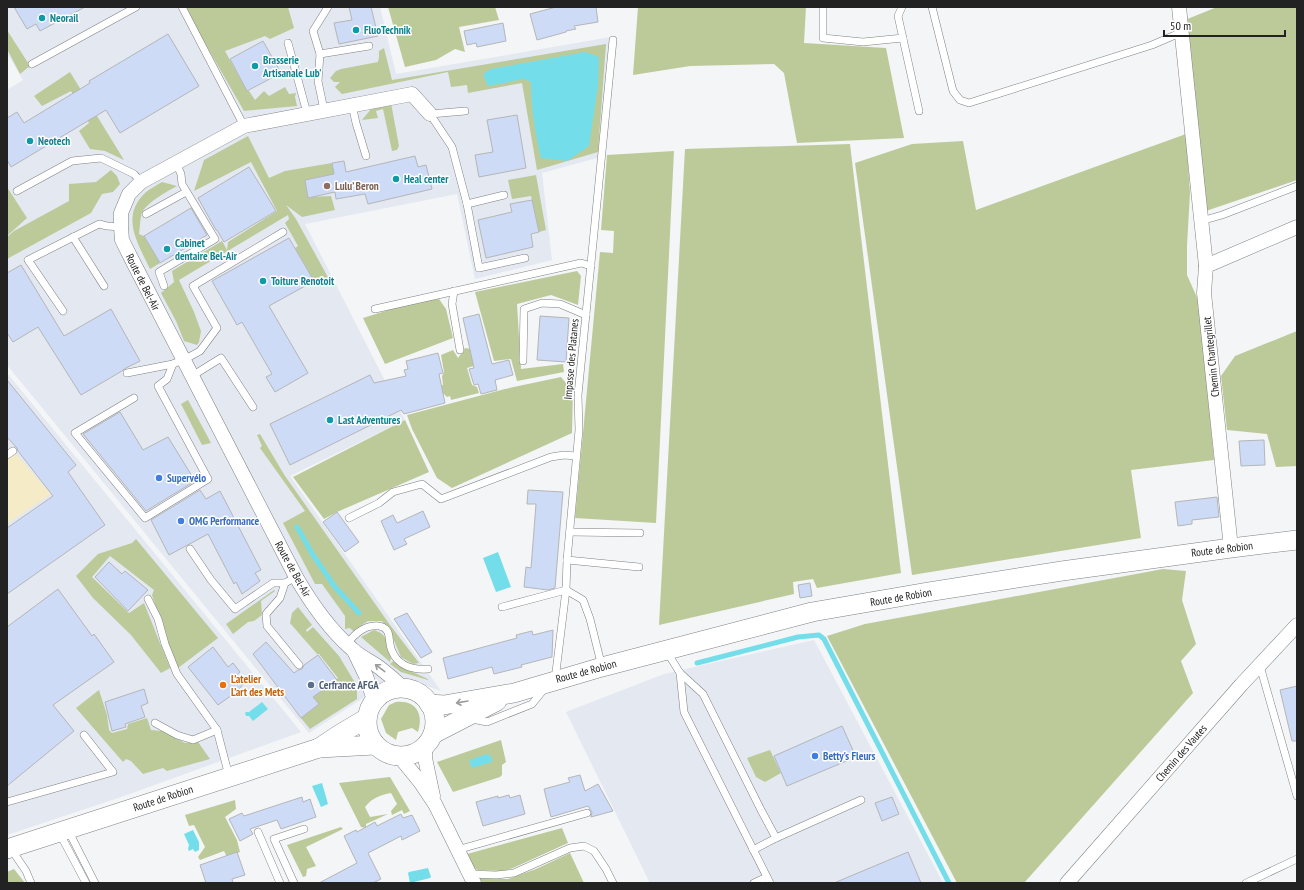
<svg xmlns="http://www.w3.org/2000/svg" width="1304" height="890" viewBox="0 0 1304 890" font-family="'PT Sans Narrow',sans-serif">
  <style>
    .built { fill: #e3e8f1 }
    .green { fill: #bcca9a }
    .sand { fill: #f5ebc6 }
    .water { fill: #73deea }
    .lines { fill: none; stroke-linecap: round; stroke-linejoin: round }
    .stream { stroke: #73deea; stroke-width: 5 }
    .building { fill: #cddbf6; stroke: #b4b6b8 }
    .lane-casing { stroke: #7f8082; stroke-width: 8 }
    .street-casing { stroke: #7f8082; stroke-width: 15 }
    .secondary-casing { stroke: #7f8082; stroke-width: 20 }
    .lane { stroke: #fff; stroke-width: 7 }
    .street { stroke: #fff; stroke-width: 14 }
    .secondary { stroke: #fff; stroke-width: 19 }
    .oneway { stroke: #9c9c9c }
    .culture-dot { fill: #0f9aa8; stroke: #fff; stroke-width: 1.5 }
    .education-dot { fill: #8d6e63; stroke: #fff; stroke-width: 1.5 }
    .shop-dot { fill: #3f7fe0; stroke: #fff; stroke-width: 1.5 }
    .food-dot { fill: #e8710a; stroke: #fff; stroke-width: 1.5 }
    .service-dot { fill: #5c6f8a; stroke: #fff; stroke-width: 1.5 }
    .labels { text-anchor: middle; stroke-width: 3; stroke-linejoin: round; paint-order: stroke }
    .culture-label { font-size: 11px; font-weight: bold; fill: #0d838f; stroke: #fff; text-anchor: start }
    .education-label { font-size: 11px; font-weight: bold; fill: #785e54; stroke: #fff; text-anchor: start }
    .street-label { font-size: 11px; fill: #222223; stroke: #fff }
    .shop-label { font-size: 11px; font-weight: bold; fill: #366cbe; stroke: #fff; text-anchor: start }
    .food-label { font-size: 11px; font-weight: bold; fill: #c56008; stroke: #fff; text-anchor: start }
    .service-label { font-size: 11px; font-weight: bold; fill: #4e5e75; stroke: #fff; text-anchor: start }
  </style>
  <rect width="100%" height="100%" fill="#f3f5f7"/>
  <!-- built -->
  <g class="built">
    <path d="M7,7H380L396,74L611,37L604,156L542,173L552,260L475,279L457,194L305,224L405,420L290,476L441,691L397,676L309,733L7,365V90L23,80L7,53Z"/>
    <path d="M7,373L301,732L121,797L7,835Z"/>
    <path d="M814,640L943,883H650L566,712L664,674Z"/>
  </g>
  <!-- green -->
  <g class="green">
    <path d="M184,7H288L294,28L270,39L265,36L225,51L247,91H249L255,100L264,91L269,96L285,87L289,94L296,93L295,97L297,106L244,111Z"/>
    <path d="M388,7H495L499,20L459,27L465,52L455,49L436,60L405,67Z"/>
    <path d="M638,7H806L804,43L886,48L904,138L797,143L784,73L774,64L690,66L633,75Z"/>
    <path d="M1217,7H1297V180L1206,211L1185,20Z"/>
    <path d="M7,30L30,66L20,74L7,49Z"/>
    <path d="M606,44L598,152L537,170L522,83L468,93L467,85L451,87L448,72L342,94L335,87L340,82H334L330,78L336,71L341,69L378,62L379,57V51L384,48L392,80Z"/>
    <path d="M70,72L124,160L105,151L90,149L79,131L89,123L71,91L42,106L34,96Z"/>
    <path d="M391,103L399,146L397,150L392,151L383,109L376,111L378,118L362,120L371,109Z"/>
    <path d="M1186,134L1190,193L1187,245V275L1199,302L1214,460L1131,470L1141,538L912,575L855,163L912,144L963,141L976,210Z"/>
    <path d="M248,136L269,178L285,171L332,163L334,174L305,180L308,197L331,196L335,210L302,217L286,205L296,219L330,281L317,285L314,281L295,248L298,246L285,223L289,219L288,215L179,280L194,312L201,331L199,342L197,345L184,341L176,321L161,293L174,282L172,271L222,241L227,250L228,242L277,211L251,162L194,191L204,160Z"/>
    <path d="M850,144L901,573L817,588L813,579L793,582L794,594L659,625L685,149Z"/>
    <path d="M674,151L656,523L575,518L600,252L613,253L614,231L601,230L607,155Z"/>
    <path d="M111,170L117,176L120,184L113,192L102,194L91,213L7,259V237L14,231L69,201V184L96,182Z"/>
    <path d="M536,175L546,230L539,232L531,196L512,199L508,180Z"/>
    <path d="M162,182L177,186C166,192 149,201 142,212C140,218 140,228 139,234L144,236L160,263L150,269C137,242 120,216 146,192C151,188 157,185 162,182Z"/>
    <path d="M7,187L27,218L7,236Z"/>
    <path d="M577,271L581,276L578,305L551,295L517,304L521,369L563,364L564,372L517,381L511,359L494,361L475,292Z"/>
    <path d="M439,299L446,309L453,338L385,364L363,318L417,301Z"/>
    <path d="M1297,331V466L1276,467L1267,434L1227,430L1221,376L1235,356Z"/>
    <path d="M465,348L477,350L480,364L467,368L472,385L477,387L479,393L451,400L450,396L447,397L444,394L425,400L423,391L443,385L442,376L444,372L441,355L453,350L458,358Z"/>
    <path d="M561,377L566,383L573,385L572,433L452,488L437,478L412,429L407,415L505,389Z"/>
    <path d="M188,400L211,443L202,445L181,404Z"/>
    <path d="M405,420L429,472L337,512L324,519L293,477Z"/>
    <path d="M260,434L285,476L390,625L419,663L413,664L401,657L390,631L382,621H368L353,631L350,628L345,629V616L322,584H315L283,523L305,511L260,448L262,446L257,435Z"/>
    <path d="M136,539L218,638L178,668L167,642L152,595L154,590L110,556L92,577L129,613L144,603L170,668L161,673L131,635L93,598L76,576L98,554L132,543Z"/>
    <path d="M1163,569L1186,571L1182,600L1196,644L1181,661L1193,693L1024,883H957L827,636L865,624Z"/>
    <path d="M274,590L275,591L261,601L262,615L254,621L248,622L233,634L226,624Z"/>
    <path d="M298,607L312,625L306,630L307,632L313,627L339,656L354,681L357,689V699L310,729L301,718L318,704L313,697L338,678L319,654H317L290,623L292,613Z"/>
    <path d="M374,630C391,636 385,644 391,658L390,662L361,637Z"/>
    <path d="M393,661L399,666L428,679V680L401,672L390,664Z"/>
    <path d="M99,690L107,715L109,730L112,733L127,729L128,724L147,718L151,730L162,731L185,743L198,742L210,759L167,771L163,768L143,774L131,761L126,759L123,762L76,708Z"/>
    <path d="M396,702C416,700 424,714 418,732L412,728L398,732L396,740L386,733L381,719L389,705Z"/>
    <path d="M501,740L506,762L502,765V775L500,777L453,792L437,762Z"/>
    <path d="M770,750L781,773L765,782L756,777L747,758Z"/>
    <path d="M390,777L410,811L404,814L402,810L392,815L391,811L397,804L391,793C380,795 372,798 365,807L370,817L388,814L366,824V828L361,827L339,783Z"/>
    <path d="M235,800L236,809L225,817L237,840L240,852L227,857L224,851L200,860L198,857L205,847L194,825L189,826L185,815Z"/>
    <path d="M341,827L343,829L306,847L316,866L307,869L306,876L303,877L287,845Z"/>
    <path d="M562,828L568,843L513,868L503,871L478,870L473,868L467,854Z"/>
    <path d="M570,853L584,883H480L478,878L508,879L536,869Z"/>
    <path d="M14,869L25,883H7V872Z"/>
  </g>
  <!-- sand -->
  <path class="sand" d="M16,454L51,494L7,524V460Z"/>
  <!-- water -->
  <g class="water">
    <path d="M585,52L599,57L598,86L589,146L567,161L541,158C535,132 531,109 531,82L524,79L488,86L483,74L491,69Z"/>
    <path d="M498,552L511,587L496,592L483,558Z"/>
    <path d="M262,702L268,709L253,721L249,716H246L245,713L246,712H249Z"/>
    <path d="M487,754L491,756L492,762L472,768L469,760Z"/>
    <path d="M322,783L328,804L321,807L312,786Z"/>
    <path d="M193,830L199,842V850L195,852L193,849L189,851L188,849L189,845L184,834Z"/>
    <path d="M428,868L431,877L430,878L410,883L408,873L409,872Z"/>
  </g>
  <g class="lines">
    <!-- stream -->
    <g class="stream">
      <path d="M297,527L313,555L335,587L359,613"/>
      <path d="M697,663L798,637L819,635L824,639L949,883"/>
    </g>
  </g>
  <!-- building -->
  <g class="building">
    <path d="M14,7H85L40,31L36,24L27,29Z"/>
    <path d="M349,7H371L378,36L339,44L334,23L352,20Z"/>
    <path d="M556,7H596L598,22L574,26L576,29L566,31V32L537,40L530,14Z"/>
    <path d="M503,23L506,41L477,47L476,43L467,45L464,31Z"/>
    <path d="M168,34L199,86L120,133L106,110L11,167L7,160V118L17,112L24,123L90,83L89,81Z"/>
    <path d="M263,41L281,73L247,91L230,59Z"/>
    <path d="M517,115L526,168L479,177L475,155L493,152L487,120Z"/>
    <path d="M415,156L418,167L426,165L432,189L368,204L365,194L336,199L335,192L308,198L305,180L334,174L332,163L344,161L346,172Z"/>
    <path d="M249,167L276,211L224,242L217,230H216L198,198Z"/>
    <path d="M532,200L539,232L531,234L533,247L486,258L478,220L512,212L510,204Z"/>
    <path d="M191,208L207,235L160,263L144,236Z"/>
    <path d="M289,238L314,281L269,306L308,373L275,392L266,377L272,374L242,322L237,325L212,281Z"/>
    <path d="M21,265L64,336L111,309L140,361L124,369L122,371L81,395L38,327L13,342L7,333V273Z"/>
    <path d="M479,314L492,364L509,360L513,375L495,380L497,390L481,394L478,384L474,385L469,369L474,368L463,318Z"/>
    <path d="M540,316L569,318L566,362L537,360Z"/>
    <path d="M438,353L443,373L439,374L445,403L404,414L401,410L290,465L270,424L370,375L374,383L406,376L404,370L408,369L406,361Z"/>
    <path d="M7,380L76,465L68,472L105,525L7,594V528L53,496L18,451L17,448L7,437Z"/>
    <path d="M120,412L143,450L168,437L195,481L146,511L83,434Z"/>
    <path d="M1264,440L1265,465L1241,466L1239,441Z"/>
    <path d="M200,490L206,499L220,491L261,570L255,573L260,581L242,594L236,582L234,584L208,534L169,555L151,520Z"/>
    <path d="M528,490L563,492L555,588L548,590L524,587L526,567L531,568L536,504H527Z"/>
    <path d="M1217,497L1219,517L1192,520V524L1178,526L1175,502Z"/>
    <path d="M423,511L430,527L404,539L407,544L394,550L381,521L393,515L397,523Z"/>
    <path d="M337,512L359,542L345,552L323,522Z"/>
    <path d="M109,562L122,574L125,571L148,590L128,611L95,577Z"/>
    <path d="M810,583L812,596L800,598L798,585Z"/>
    <path d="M58,589L92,636L94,634L114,662L53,705L74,731L7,786V627Z"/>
    <path d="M407,613L432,652L421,658L394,619Z"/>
    <path d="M553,630L552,657L521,665L522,667L494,674L492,667L448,679L443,658L517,638L516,635L532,631L533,635Z"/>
    <path d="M266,642L294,673L298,670L302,669L304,665L318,655L337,680L313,697L319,704L301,718L253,654Z"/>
    <path d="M213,647L228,667L233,663L240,672L236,676L243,684L233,697L232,695L218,705L188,667Z"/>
    <path d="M1297,686V741H1292L1280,690Z"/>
    <path d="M144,689L148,703L141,706L145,717L125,724L126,727L112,731L105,702Z"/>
    <path d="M842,726L856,757L787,786L774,756Z"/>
    <path d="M580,775L585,791L598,784L613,811L591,817L592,812L588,806L551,817L544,789L570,782L568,778Z"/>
    <path d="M509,795L510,798L520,795L525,814L483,826L476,802L498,796V798Z"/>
    <path d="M302,797L303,802L310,799L316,817L281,829L277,820L250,829L253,834L240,841L229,819L242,813L244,816Z"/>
    <path d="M892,797L899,814L882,821L875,803Z"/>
    <path d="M401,814L403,818L412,815L420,831L402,840L401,836L368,853L381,879L373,883H319L357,863L344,836L356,830L357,832L375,822L377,826Z"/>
    <path d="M237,852L245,875L232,879L233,883H206L200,865Z"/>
    <path d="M908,852L921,883H834Z"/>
  </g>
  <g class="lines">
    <defs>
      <g id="lane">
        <path d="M182,7L244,126"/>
        <path d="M823,7V38L863,42L903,38"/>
        <path d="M902,7L898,16L919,111"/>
        <path d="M932,7L953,91L960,100L969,103L1152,45L1182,32"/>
        <path d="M288,43L307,113"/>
        <path d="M320,54L313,31L328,7"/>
        <path d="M32,64L136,7"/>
        <path d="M352,105L356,123L366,156"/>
        <path d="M324,110L318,81L320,54L369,46"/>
        <path d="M430,114L452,147L467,204L504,195"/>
        <path d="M430,114L465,111"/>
        <path d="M17,191L72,161L101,158L134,174L141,182"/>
        <path d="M467,204L479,268L525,258"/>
        <path d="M146,214L186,192"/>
        <path d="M1201,221L1222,215L1297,186"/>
        <path d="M73,237L104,286"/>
        <path d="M164,286L159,272L215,239L182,184L181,174L176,163"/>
        <path d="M454,291L452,304L460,350"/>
        <path d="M375,309L581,263L591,266"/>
        <path d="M63,311L28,260L99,224L107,226L121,227"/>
        <path d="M523,361L524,309L542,303L560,304L586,315"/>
        <path d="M127,373L173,364L189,357L200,351L217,328L193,286L283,232"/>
        <path d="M192,376L221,358L253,407"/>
        <path d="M134,398L75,433L145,518L208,479L158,386L167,379L173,364"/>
        <path d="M7,455L13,451"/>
        <path d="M349,518L379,503L393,492L422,484L441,499L551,457L564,455L576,456"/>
        <path d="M570,532L640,533"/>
        <path d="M190,549L211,580L235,609L273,583H285L296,577"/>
        <path d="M567,560L639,567"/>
        <path d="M285,583L280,598L266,614L267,626L299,665"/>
        <path d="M148,599L158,619L165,644L177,674L217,730L229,776"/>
        <path d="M502,607L566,590L583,600L590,619L602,667"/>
        <path d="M346,645C350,640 355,634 360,631C367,626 382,622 388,632C390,638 389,645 392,651C398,666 413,670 428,669"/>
        <path d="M667,652L680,673L703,694L761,810L776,838"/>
        <path d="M1260,666L1297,796"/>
        <path d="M680,673L684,712L770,883"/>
        <path d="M555,680L566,590L567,560L579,430L578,395L613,40"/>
        <path d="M472,719L487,722L532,704L545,688"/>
        <path d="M155,723L177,735L193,740L217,730"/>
        <path d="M7,802L113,772L84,735"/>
        <path d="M68,830L95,883"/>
        <path d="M258,832L280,883"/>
        <path d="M60,834L86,883"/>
        <path d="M11,849L26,871L31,883"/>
        <path d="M457,850L587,813"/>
        <path d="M753,850L776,838L861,800"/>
        <path d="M470,874L496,875L514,873L570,848L584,846L594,851L606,869L613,883"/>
        <path d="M294,883L274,839L304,829"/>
        <path d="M754,883L767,877"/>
        <path d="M1246,883L1297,859"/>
      </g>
      <g id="street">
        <path d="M1179,7L1206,266"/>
        <path d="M1231,548L1204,293L1206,266L1297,227"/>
        <path d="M354,651L366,676L374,700"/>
        <path d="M403,688C396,681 388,674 380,668C371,661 360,657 352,649C329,629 311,603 296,577L131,258L122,240L121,227V213L129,194L141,182L244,126L412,94L430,114"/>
        <path d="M425,747V758L433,796"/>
        <path d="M399,756L421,783L435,804L474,883"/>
        <path d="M1067,883L1241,685L1297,625"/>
      </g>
      <g id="secondary">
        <circle cx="401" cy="722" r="34"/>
        <path d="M429,704L444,705L514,693L602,667L812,612L928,592L1062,571L1231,548L1297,540"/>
        <path d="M433,734L497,701"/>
        <path d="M319,748L340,734L367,718"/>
        <path d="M7,849L319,748L375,745"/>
      </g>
    </defs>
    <!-- lane casing -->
    <use href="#lane" class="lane-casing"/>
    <!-- street casing -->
    <use href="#street" class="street-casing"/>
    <!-- secondary casing -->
    <use href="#secondary" class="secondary-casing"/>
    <!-- lane -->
    <use href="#lane" class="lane"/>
    <!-- street -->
    <use href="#street" class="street"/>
    <!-- secondary -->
    <use href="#secondary" class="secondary"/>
  </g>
  <!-- one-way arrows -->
  <defs><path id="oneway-shaft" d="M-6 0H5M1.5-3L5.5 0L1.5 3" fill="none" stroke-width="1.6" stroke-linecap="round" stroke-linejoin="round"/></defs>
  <g class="oneway">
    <use href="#oneway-shaft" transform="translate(380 668) rotate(-143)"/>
    <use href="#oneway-shaft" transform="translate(462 702) rotate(170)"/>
  </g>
  <!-- markers -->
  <g class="culture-dot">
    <circle cx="42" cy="18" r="4"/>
    <circle cx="356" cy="30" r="4"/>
    <circle cx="255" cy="66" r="4"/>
    <circle cx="30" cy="141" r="4"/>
    <circle cx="396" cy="179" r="4"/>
    <circle cx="167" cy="249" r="4"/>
    <circle cx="263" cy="281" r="4"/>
    <circle cx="330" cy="420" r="4"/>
  </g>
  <circle class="education-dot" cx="327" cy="186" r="4"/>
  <g class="shop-dot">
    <circle cx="159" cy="478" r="4"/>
    <circle cx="181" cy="521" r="4"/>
    <circle cx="815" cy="756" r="4"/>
  </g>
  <circle class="food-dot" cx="223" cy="685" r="4"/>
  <circle class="service-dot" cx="311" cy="685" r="4"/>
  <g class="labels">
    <!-- culture labels -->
    <g class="culture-label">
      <text x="50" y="22">Neorail</text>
      <text x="364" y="34">FluoTechnik</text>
      <text x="263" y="64">Brasserie<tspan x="263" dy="13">Artisanale Lub'</tspan></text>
      <text x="38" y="145">Neotech</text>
      <text x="404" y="183">Heal center</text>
      <text x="175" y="247">Cabinet<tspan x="175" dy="13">dentaire Bel-Air</tspan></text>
      <text x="271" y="285">Toiture Renotoit</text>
      <text x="338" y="424">Last Adventures</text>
    </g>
    <!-- education labels -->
    <g class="education-label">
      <text x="335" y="190">Lulu’ Beron</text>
    </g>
    <!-- street labels -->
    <g class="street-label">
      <text transform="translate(143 282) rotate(63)" y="4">Route de Bel-Air</text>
      <text transform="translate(1211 357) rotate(-96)" y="4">Chemin Chantegrillet</text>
      <text transform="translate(571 359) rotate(-85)" y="4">Impasse des Platanes</text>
      <text transform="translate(1222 549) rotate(-7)" y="4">Route de Robion</text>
      <text transform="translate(293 569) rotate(61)" y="4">Route de Bel-Air</text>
      <text transform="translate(901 597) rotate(-10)" y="4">Route de Robion</text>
      <text transform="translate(586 671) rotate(-15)" y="4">Route de Robion</text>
      <text transform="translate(1181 753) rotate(-49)" y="4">Chemin des Vautes</text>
      <text transform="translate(163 798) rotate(-18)" y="4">Route de Robion</text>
    </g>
    <!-- shop labels -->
    <g class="shop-label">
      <text x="167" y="482">Supervélo</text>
      <text x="189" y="525">OMG Performance</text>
      <text x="823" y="760">Betty's Fleurs</text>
    </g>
    <!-- food labels -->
    <g class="food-label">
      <text x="231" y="683">L’atelier<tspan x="231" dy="13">L’art des Mets</tspan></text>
    </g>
    <!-- service labels -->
    <g class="service-label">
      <text x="319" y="689">Cerfrance AFGA</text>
    </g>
  </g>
  <!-- border -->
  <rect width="1304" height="890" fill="none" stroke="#222223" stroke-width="16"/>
  <!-- scale -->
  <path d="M1164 30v6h121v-6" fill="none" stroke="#222223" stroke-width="2"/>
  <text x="1170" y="30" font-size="12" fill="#222223" stroke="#ffffff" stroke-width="3" paint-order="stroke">50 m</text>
</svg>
